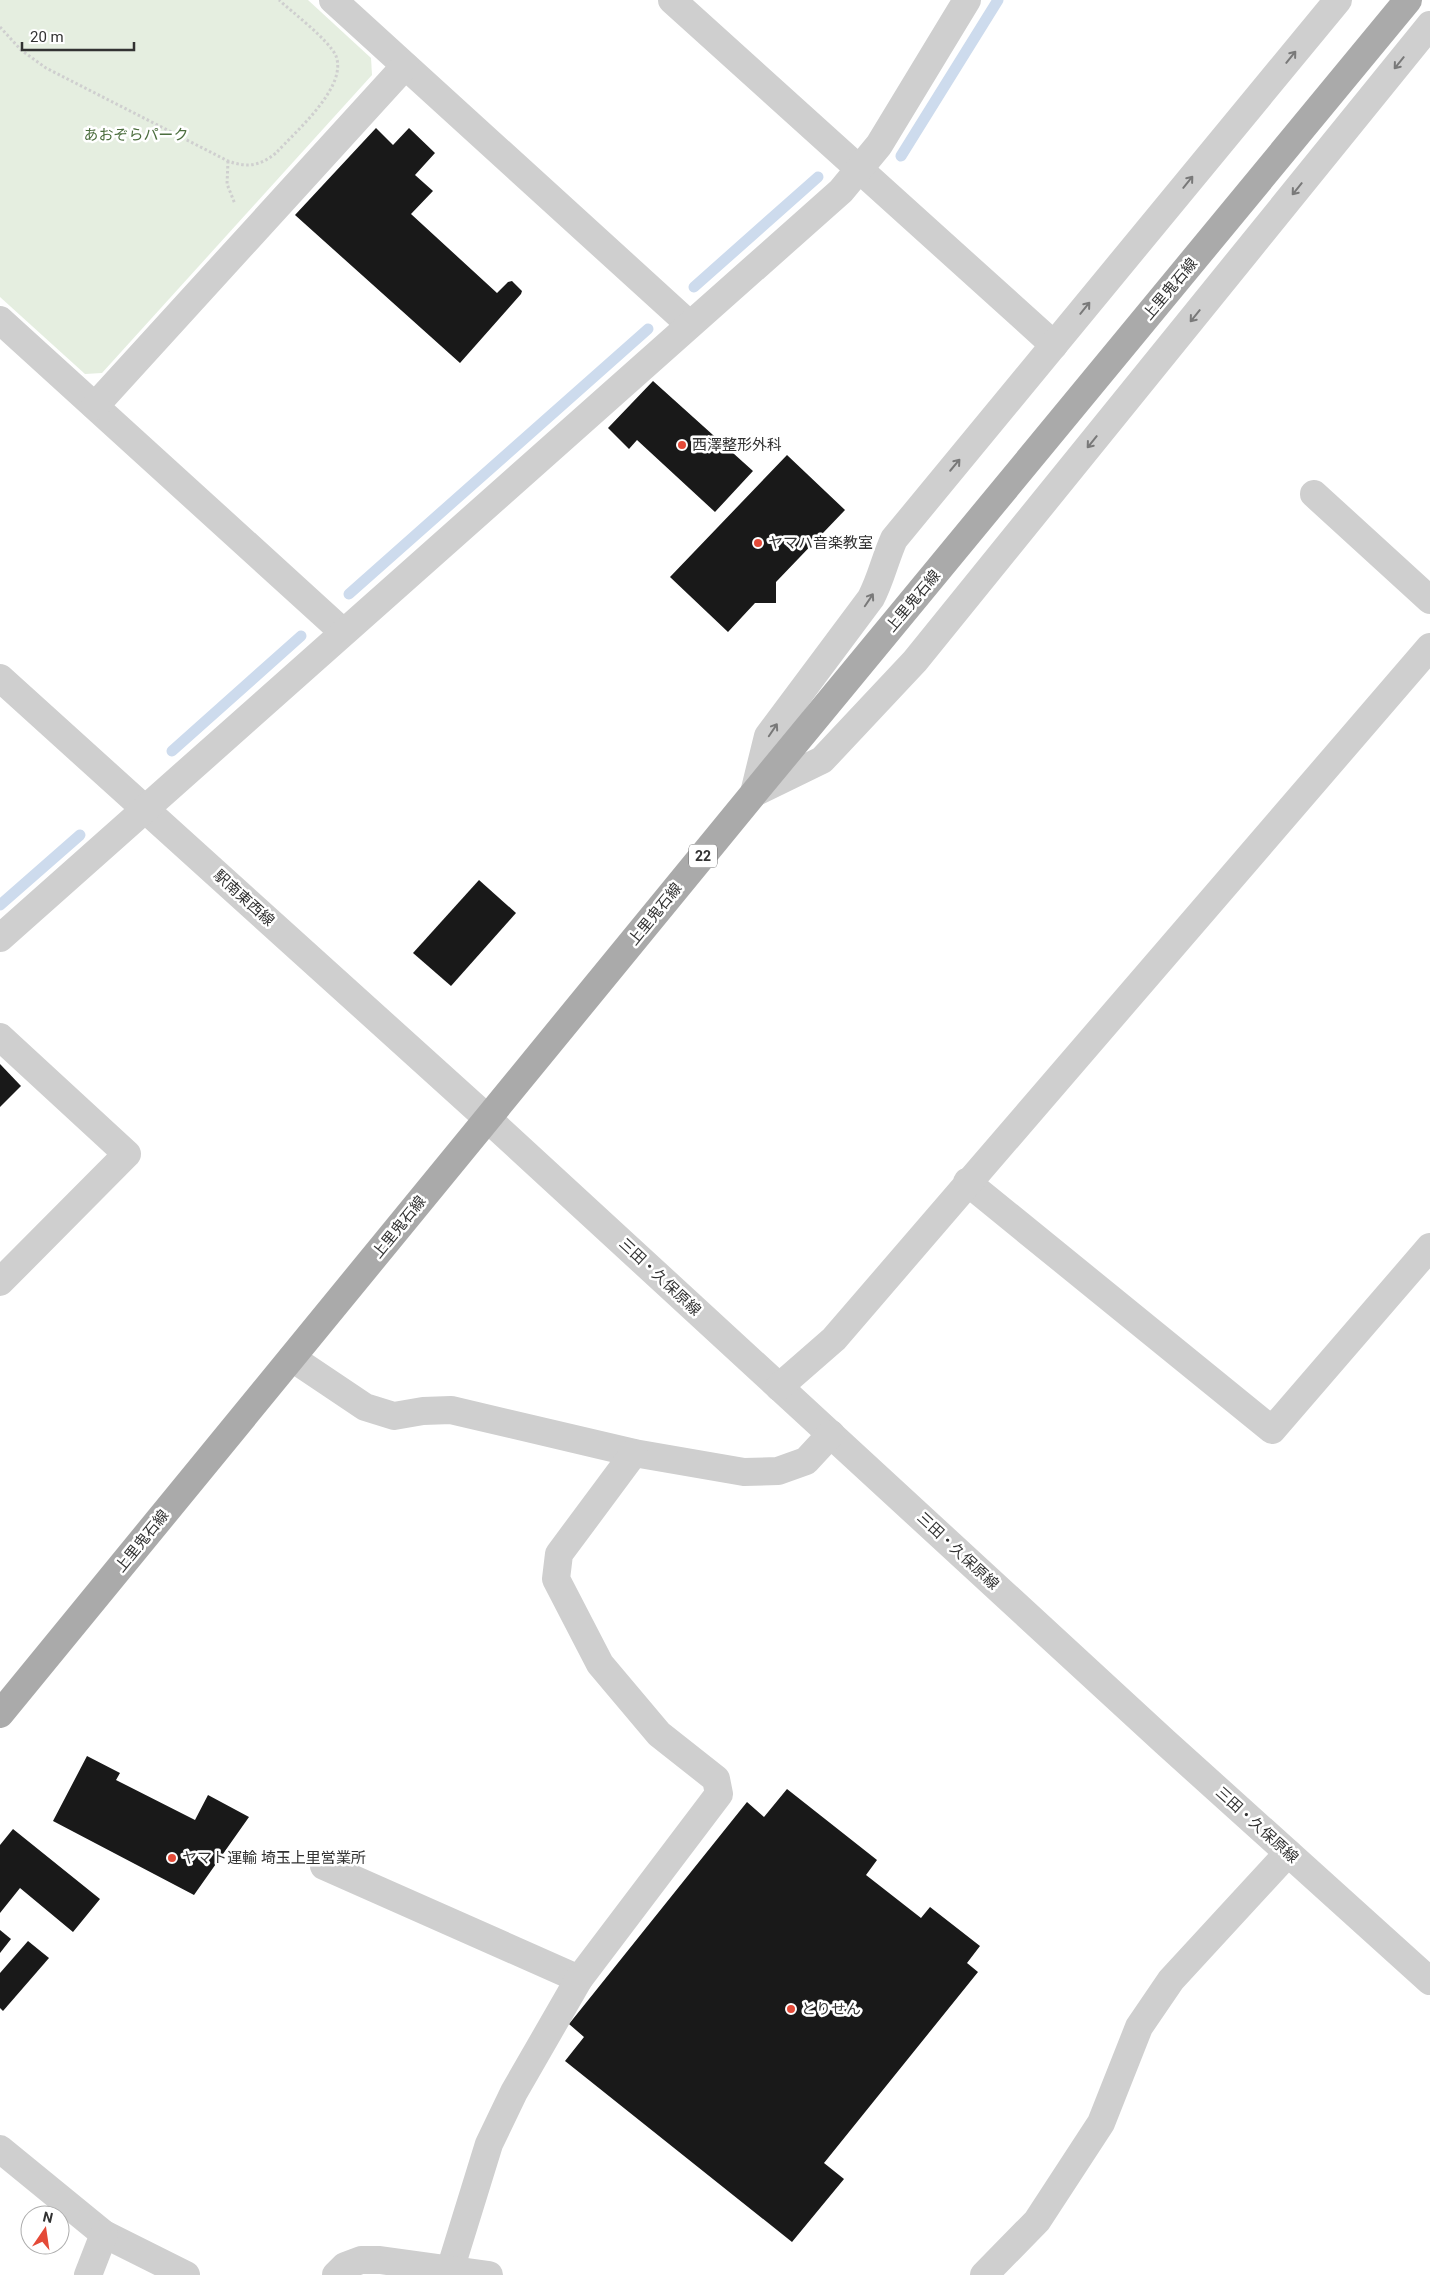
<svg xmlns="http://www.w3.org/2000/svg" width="1430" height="2275" viewBox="0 0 1430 2275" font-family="Roboto,'Noto Sans JP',sans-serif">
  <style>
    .green { fill: #e5eee0 }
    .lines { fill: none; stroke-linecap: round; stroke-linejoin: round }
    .stream { stroke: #cddbed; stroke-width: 11 }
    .building { fill: #191919 }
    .path { stroke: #cfcfcf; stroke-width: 3; stroke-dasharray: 2.5 2.5; stroke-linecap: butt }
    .minor { stroke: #cfcfcf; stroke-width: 28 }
    .major { stroke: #aaa; stroke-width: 28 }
    .oneway { stroke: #797979 }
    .poi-dot { fill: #e44a38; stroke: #fff; stroke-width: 2 }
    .labels { text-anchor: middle; stroke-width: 5; stroke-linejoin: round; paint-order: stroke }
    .shield { fill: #fff; stroke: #707070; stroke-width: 1 }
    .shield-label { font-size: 14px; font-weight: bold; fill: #323232 }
    .park-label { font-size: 15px; fill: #4c6e3e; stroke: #fff }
    .street-label { font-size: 15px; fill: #323232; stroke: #fff }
    .poi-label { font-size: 15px; fill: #323232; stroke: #fff; text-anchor: start }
  </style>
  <rect width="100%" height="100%" fill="#fff"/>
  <!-- green -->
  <path class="green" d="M0,0H308L371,58L372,75L102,373L85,374L0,297Z"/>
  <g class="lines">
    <!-- stream -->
    <g class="stream">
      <path d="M901,156L998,0"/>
      <path d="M694,287L818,177"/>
      <path d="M349,594L648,329"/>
      <path d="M172,751L301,636"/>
      <path d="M0,905L80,835"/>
    </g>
  </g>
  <!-- building -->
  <g class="building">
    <path d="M376,128L393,145L409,128L435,153L415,175L433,191L411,214L497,293L508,282L512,281L522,291L521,294L460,363L295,215Z"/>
    <path d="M653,381L753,471L715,512L637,440L629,449L608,428Z"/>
    <path d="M787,455L845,510L776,582V603H755L728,632L670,577Z"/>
    <path d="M479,880L516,913L451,986L413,953Z"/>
    <path d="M0,1064L21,1086L0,1107Z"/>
    <path d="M87,1756L120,1773L116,1780L195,1820L208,1795L249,1817L194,1895L53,1821Z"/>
    <path d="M787,1789L877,1860L866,1875L921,1918L930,1907L980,1946L967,1963L978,1972L824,2163L844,2179L792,2242L565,2061L584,2037L569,2024L747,1802L764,1817Z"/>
    <path d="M13,1829L100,1899L73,1932L20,1888L0,1913V1845Z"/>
    <path d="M0,1930L11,1939L0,1953Z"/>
    <path d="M28,1941L49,1958L3,2011L0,2008V1973Z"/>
  </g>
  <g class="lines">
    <!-- path -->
    <g class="path">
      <path d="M0,27L21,50L46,68L228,161C247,168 260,166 276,153C295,132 348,87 336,56C329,40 292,12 279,0"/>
      <path d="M228,161L227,184L235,204"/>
    </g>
    <!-- minor -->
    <g class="minor">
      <path d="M333,0L689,324"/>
      <path d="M672,0L1054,345"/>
      <path d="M0,320L343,632"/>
      <path d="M95,406L405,66"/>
      <path d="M1314,494L1430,600"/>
      <path d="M0,678L488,1119L1165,1742L1430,1981"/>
      <path d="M754,793L822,760L915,661L1430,25"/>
      <path d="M754,793L768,736L871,598C881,579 885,559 894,539L1338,0"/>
      <path d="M0,938L841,191L879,145L967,0"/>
      <path d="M0,1037L127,1154L0,1282"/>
      <path d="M967,1182L1272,1430L1430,1247"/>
      <path d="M292,1358L365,1407L394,1416L423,1411L451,1410L634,1453L744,1472L778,1471L806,1461L831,1434"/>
      <path d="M779,1387L834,1339L1430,647"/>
      <path d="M324,1866L579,1979"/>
      <path d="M0,2149L104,2234L186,2275"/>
      <path d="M450,2270L489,2144L514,2092L579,1979L719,1794L716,1779L659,1734L600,1664L556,1579L559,1554L634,1453"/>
      <path d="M88,2275L104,2234"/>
      <path d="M336,2275L345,2266L361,2260H380L489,2275"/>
      <path d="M984,2275L1037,2221L1101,2123L1139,2027L1171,1980L1288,1853"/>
    </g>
    <!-- major -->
    <path class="major" d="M0,1714L754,793L1408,0"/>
  </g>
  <!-- one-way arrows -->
  <defs><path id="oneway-shaft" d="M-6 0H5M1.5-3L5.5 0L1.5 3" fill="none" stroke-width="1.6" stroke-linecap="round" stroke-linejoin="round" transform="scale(1.25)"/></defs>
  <g class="oneway">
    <use href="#oneway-shaft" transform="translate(1291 57) rotate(-51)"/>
    <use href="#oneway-shaft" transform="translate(1399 63) rotate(129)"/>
    <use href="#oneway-shaft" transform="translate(1188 182) rotate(-51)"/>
    <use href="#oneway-shaft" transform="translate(1297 189) rotate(129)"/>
    <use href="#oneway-shaft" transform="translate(1085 308) rotate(-51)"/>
    <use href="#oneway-shaft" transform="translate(1195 316) rotate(129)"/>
    <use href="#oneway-shaft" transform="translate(1092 442) rotate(129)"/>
    <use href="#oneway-shaft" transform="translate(955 465) rotate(-50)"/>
    <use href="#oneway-shaft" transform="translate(869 600) rotate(-56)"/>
    <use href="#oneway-shaft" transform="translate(773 730) rotate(-56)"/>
  </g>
  <!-- markers -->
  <g class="poi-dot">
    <circle cx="682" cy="445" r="5"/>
    <circle cx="758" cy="543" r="5"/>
    <circle cx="172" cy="1858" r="5"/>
    <circle cx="791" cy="2009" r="5"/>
  </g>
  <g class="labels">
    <!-- shield labels -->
    <rect class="shield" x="689" y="844.5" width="28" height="23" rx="4"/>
    <g class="shield-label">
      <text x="703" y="861">22</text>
    </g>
    <!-- park labels -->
    <g class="park-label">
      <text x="136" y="140">あおぞらパーク</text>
    </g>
    <!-- street labels -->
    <g class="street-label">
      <text transform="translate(1170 289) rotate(-50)" y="5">上里鬼石線</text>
      <text transform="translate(913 601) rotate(-50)" y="5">上里鬼石線</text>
      <text transform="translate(244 898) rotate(42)" y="5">駅南東西線</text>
      <text transform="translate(655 914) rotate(-51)" y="5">上里鬼石線</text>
      <text transform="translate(399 1227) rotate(-51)" y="5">上里鬼石線</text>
      <text transform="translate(660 1277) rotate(43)" y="5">三田・久保原線</text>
      <text transform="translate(142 1541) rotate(-51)" y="5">上里鬼石線</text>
      <text transform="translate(958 1551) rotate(43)" y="5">三田・久保原線</text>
      <text transform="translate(1257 1825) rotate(42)" y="5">三田・久保原線</text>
    </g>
    <!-- poi labels -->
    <g class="poi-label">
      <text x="692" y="450">西澤整形外科</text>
      <text x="768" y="548">ヤマハ音楽教室</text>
      <text x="182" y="1863">ヤマト運輸 埼玉上里営業所</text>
      <text x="801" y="2014">とりせん</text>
    </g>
  </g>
  <!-- north arrow -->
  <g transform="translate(45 2230) rotate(13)"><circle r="24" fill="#ffffff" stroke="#adadad"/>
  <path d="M0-4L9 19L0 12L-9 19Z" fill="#e44a38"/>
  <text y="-8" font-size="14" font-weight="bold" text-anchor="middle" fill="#323232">N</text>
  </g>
  <!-- scale -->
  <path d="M22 42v8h112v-8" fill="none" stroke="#323232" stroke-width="2.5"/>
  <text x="30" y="42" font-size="15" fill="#323232" stroke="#ffffff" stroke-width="4" paint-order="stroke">20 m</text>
</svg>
